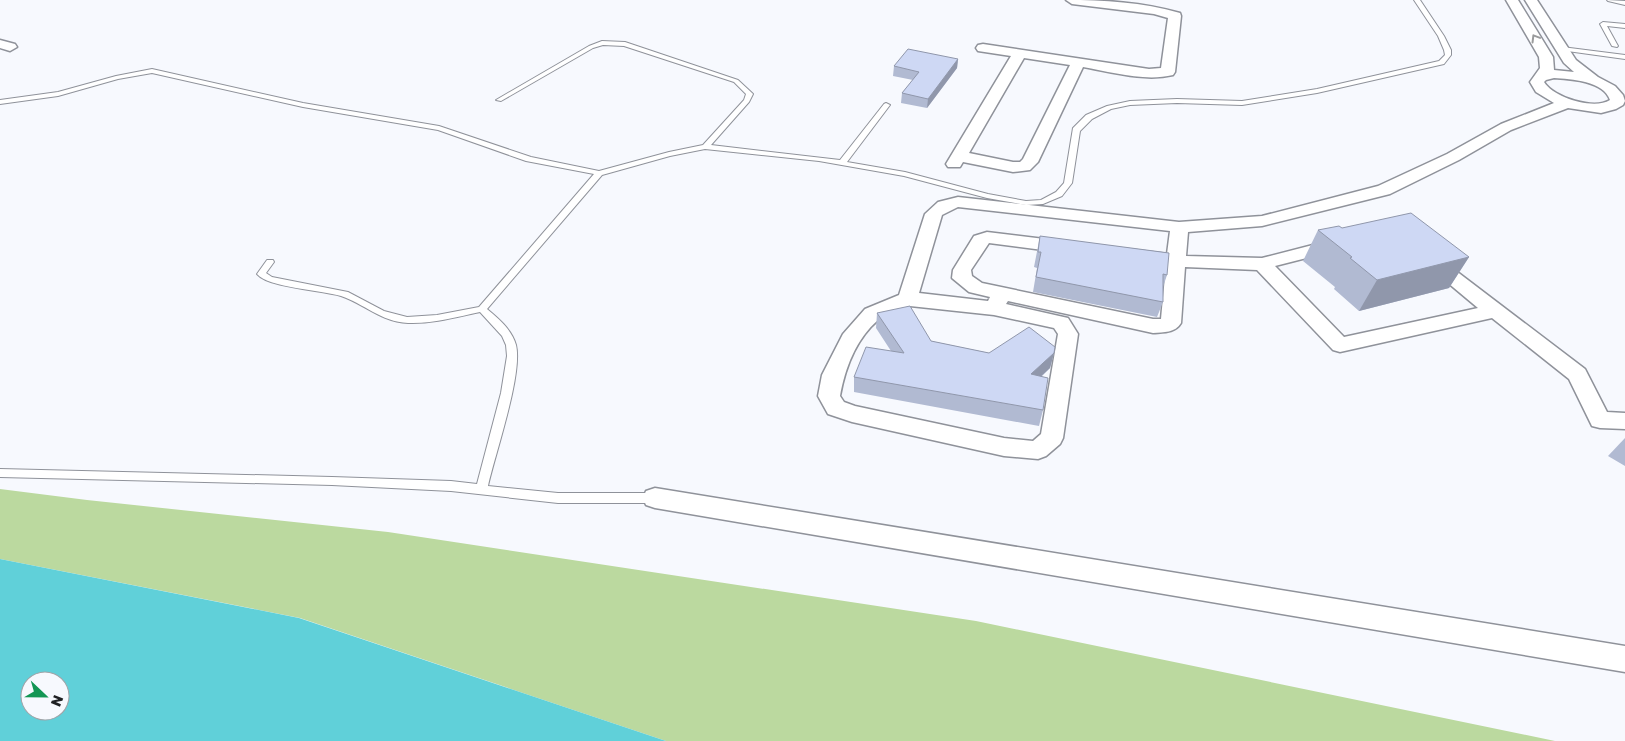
<svg xmlns="http://www.w3.org/2000/svg" width="1625" height="741" viewBox="0 0 1625 741" font-family="'Golos Text',sans-serif">
  <style>
    .green { fill: #bbd99f }
    .water { fill: #60d0d9; fill-rule: evenodd }
    .lines { fill: none; stroke-linecap: round; stroke-linejoin: round }
    .service-casing { stroke: #8f929a; stroke-width: 2 }
    .minor-casing { stroke: #8f929a; stroke-width: 3 }
    .service { fill: #fff; fill-rule: evenodd }
    .minor { fill: #fff; fill-rule: evenodd }
    .wall { fill: #b1bad2 }
    .shaded-wall { fill: #9097ab }
    .building { fill: #ced8f4; stroke: #9097ab }
    .oneway { stroke: #9a9b9c }
  </style>
  <rect width="100%" height="100%" fill="#f7f9fe"/>
  <!-- green -->
  <path class="green" d="M0,489L87,500L388,532L976,621L1555,741H666L300,618L0,559Z"/>
  <!-- water -->
  <path class="water" d="M0,559L299,618L666,741H0ZM30,681H60V711H30Z"/>
  <g class="lines">
    <defs>
      <g id="service">
        <path d="M1414,0H1420L1444,36L1451,50V55L1444,64L1317,93L1242,105L1177,103L1130,105L1111,109L1092,119L1080,131L1072,183L1062,196L1043,204L1026,205L987,198L904,176L819,161L705,149L670,156L602,175L487,309C498,318 512,330 516,345C523,374 495,454 488,486L558,493H655L659,495L661,498L659,501L655,503H558L451,491L332,485L0,477V469L332,477L451,481L477,484L501,393L507,356L506,345L502,336L480,312C457,317 432,324 408,323C381,322 363,303 341,296C321,290 269,288 257,274L267,260H273L274,262L266,273L272,277L348,292L384,311L407,317L437,315L479,307L594,174L526,161L438,130L303,107L152,73L118,79L58,96L0,104V100L58,92L116,76L152,69L303,103L439,126L531,157L599,171L669,152L703,145L744,100L746,94L734,82L624,46L603,45L593,48L501,101L496,100L589,46L602,41L625,42L738,80L752,93L753,94L749,102L711,145L840,160L884,104L886,103L890,105L847,162L905,172L988,194L1026,201L1041,200L1056,192L1064,183L1073,128L1086,115L1107,106L1130,101L1177,99L1242,101L1317,89L1439,61L1445,55L1444,50L1438,36Z"/>
        <path d="M1607,0L1625,1V5L1608,1Z"/>
        <path d="M1603,22L1625,24V28L1607,26L1618,46L1617,47L1612,46L1600,24Z"/>
        <path d="M1562,47L1625,55V59L1560,50L1559,49Z"/>
      </g>
      <g id="minor">
        <path d="M1066,0C1104,0 1142,2 1180,13L1181,16L1175,72L1173,75C1145,82 1111,72 1083,67L1038,162L1030,170L1013,172L963,162L960,167H948L946,164L1011,56L978,51L976,48L978,45L983,44L1149,69L1161,68L1168,18L1154,14L1072,4ZM1024,58L1070,65L1023,159L1020,162H1013L969,153Z"/>
        <path d="M1506,0H1518L1553,57L1554,70L1574,72L1564,63L1525,0H1537L1576,60L1598,77L1615,86L1623,95L1625,101L1623,105L1616,109L1601,113L1568,108L1511,130L1459,160L1390,194L1262,226L1188,232L1186,256L1262,258L1336,239L1342,241L1345,245L1342,249L1275,266L1344,337L1478,308L1423,262L1425,258L1432,256L1439,258L1585,369L1607,412L1625,413V429L1600,428L1592,426L1569,379L1492,318L1340,352L1333,350L1257,270L1185,267L1181,323C1175,333 1164,332 1153,333L1008,301L1006,304L1068,318L1078,334L1063,438L1060,444L1046,456L1038,459L1004,456L852,422L828,414L818,396L822,375L843,334L865,309L899,295L925,214L938,202L958,197L1179,222L1262,216L1378,186L1447,154L1501,124L1554,103L1536,92L1530,82L1540,68L1539,57ZM1554,78C1571,79 1604,81 1610,100C1594,110 1554,98 1544,82L1546,80ZM958,207L1170,231L1167,254L987,232L974,236L953,270L952,278L969,292L990,297L988,301L919,293L942,215ZM989,243L1166,266L1161,319H1153L982,283L972,276L971,270ZM910,306L994,315L1054,328L1058,334L1041,434L1033,441L1004,438L855,406L844,402L840,396C845,368 856,339 878,320C886,313 900,310 910,306Z"/>
        <path d="M0,40L15,44L17,47L10,51L0,48Z"/>
        <path d="M655,488L1625,646V672L655,508L646,505L643,498L646,491Z"/>
      </g>
    </defs>
    <!-- service casing -->
    <use href="#service" class="service-casing"/>
    <!-- minor casing -->
    <use href="#minor" class="minor-casing"/>
    <!-- service -->
    <use href="#service" class="service"/>
    <!-- minor -->
    <use href="#minor" class="minor"/>
  </g>
  <!-- wall -->
  <g class="wall">
    <path d="M958,59L957,68L927,108L901,103L902,93L913,80L893,76L894,66Z"/>
    <path d="M1342,228L1469,257L1449,288L1359,311L1334,289L1335,287L1303,261L1318,230Z"/>
    <path d="M1040,236L1167,275L1163,287V302L1157,317L1033,292L1037,268L1034,267Z"/>
    <path d="M877,313L931,341L989,353H1054L1050,368L1041,377L1043,410L1039,426L854,392V377L891,351L876,328Z"/>
    <path d="M1625,438V466L1608,456Z"/>
  </g>
  <!-- shaded-wall -->
  <g class="shaded-wall">
    <path d="M958,59L957,68L927,108L928,99Z"/>
    <path d="M1469,257L1449,288L1359,311L1377,280Z"/>
    <path d="M1054,353L1050,368L1027,389L1031,374Z"/>
  </g>
  <!-- building -->
  <g class="building">
    <path d="M908,49L958,59L928,99L902,93L919,72L894,66Z"/>
    <path d="M1411,213L1469,257L1377,280L1350,258L1352,257L1318,230L1339,226L1342,228Z"/>
    <path d="M1040,236L1169,253L1167,275L1163,274V302L1036,277L1041,252H1038Z"/>
    <path d="M910,306L931,341L989,353L1029,327L1055,347L1054,353L1031,374L1048,378L1043,410L854,377L866,347L904,353L877,313Z"/>
  </g>
  <!-- one-way arrows -->
  <defs><path id="oneway-chevron" d="M-2-3.5L2.5 0L-2 3.5" fill="none" stroke-width="1.6" stroke-linecap="round" stroke-linejoin="round" transform="scale(1.25)"/></defs>
  <use class="oneway" href="#oneway-chevron" transform="translate(1535 38) rotate(-121)"/>
  <!-- north arrow -->
  <g transform="translate(45 696) rotate(112)"><circle r="24" fill="#f7f9fe" stroke="#a1a2a6"/>
  <path d="M0-4L9 19L0 12L-9 19Z" fill="#139654"/>
  <text y="-8" font-size="14" font-weight="bold" text-anchor="middle" fill="#1f2023">N</text>
  </g>
</svg>
